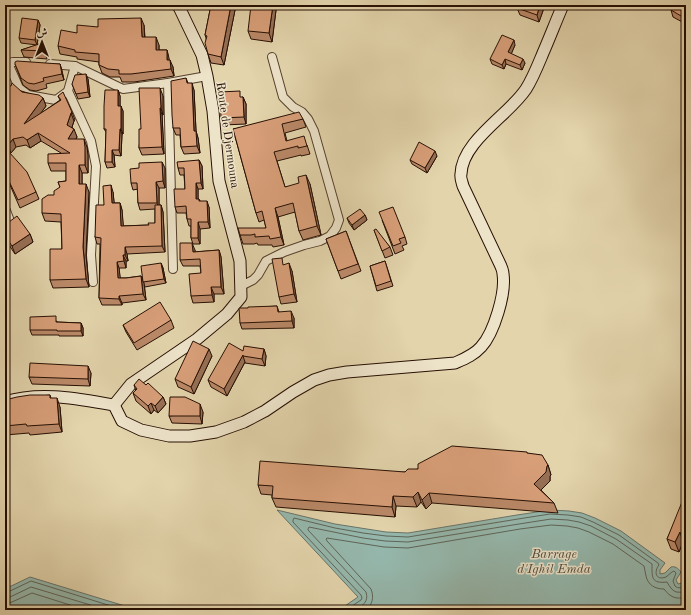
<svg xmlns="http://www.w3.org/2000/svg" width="691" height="615" viewBox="0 0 691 615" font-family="'Old Standard TT',Amiri,serif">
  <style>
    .water { fill: #95b8ad; stroke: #697469 }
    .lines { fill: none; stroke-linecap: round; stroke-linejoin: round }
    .shore { stroke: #5e6458; stroke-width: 1 }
    .street-casing { stroke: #55402d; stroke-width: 10 }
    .secondary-casing { stroke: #260f03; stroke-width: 13 }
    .street { stroke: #ede3c9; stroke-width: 8 }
    .secondary { stroke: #ede3c9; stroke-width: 11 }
    .wall { fill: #ba8968; stroke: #260f03 }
    .shaded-wall { fill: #976f55; stroke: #260f03 }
    .building { fill: #d89f79; stroke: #260f03 }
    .labels { text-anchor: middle; stroke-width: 3; stroke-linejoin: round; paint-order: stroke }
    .street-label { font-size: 12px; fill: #260f03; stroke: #ede3c9 }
    .water-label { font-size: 13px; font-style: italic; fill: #4d4a3e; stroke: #ede3c9 }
  </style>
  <rect width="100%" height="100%" fill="#e3d4ac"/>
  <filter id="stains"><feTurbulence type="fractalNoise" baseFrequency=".005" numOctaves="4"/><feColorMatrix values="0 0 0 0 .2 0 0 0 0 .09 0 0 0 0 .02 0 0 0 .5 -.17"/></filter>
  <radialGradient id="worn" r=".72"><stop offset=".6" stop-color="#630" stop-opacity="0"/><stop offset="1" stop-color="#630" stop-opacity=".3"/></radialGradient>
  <!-- water -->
  <g class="water">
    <path d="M277,510L335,524L386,532L408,533L517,515L550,510L569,511L582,513L595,518L621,531L665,563L660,570V574L665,573L671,567C675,566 678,568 681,572L676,580L678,584L682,583L686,579V610H339L358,597Z"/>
    <path d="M30,577L138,610H5V589Z"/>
  </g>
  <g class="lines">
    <!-- shore -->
    <g class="shore">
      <path d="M5,593L8,592L31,581L124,610"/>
      <path d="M5,598L10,597L31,587L107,610"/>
      <path d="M5,604L12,602L32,593L86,610"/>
      <path d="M346,610L361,600L362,598L361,595L293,522V520L294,518L335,528L363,533L386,536L408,537L518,519L550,514L568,515L581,517L593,522L619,535L658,563L659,565C654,571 655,581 666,577C669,575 671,572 674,571L676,573L673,581L675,586C678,589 683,588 686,585"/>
      <path d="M355,610C363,605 369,602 366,592L308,530V529L309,527L363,538L385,541L408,542L519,524L551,519L568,520L579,522L591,526L616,539L652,564C652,577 651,584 667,582C673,592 675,594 686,591"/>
      <path d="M366,610C373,604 374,597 371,589L327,541L326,539L327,538L384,547L408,548L520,529L551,525L567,526L578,528L589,532L613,544L644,566C645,569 645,573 646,576C648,585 655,589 664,589C670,597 676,600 686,597"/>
    </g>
    <defs>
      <g id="street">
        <path d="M8,63L19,88L28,95L56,100L67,92"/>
        <path d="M5,64L13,62H26"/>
        <path d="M50,64L75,66L123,89L168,83L207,76"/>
        <path d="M75,66L68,91L91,141L96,166L91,255L93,282"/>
        <path d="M168,83L173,269"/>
        <path d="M5,208L10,221L5,223"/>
        <path d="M241,286L253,280L258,275L266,261L284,252L304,245L320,241L330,236L336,228L339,220L314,131L308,119L302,112L293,107L283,97L272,57"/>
      </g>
      <g id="secondary">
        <path d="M5,402C41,391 78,399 114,405L122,421L141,430L169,436H190L216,432L244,422L265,411L293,392L314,380L329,375L347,372L455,363C464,359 474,355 481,347C494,333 506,293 503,274C503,270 501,266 499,262L463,186C462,182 460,177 461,174C462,141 509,115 526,89C533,78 538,65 543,53C550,37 556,21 563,5"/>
        <path d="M114,405L131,384L197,339L227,314L241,297L240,261L219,181L213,111L207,76L202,55L179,7L177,5"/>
      </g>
    </defs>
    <!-- street casing -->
    <use href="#street" class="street-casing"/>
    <!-- secondary casing -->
    <use href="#secondary" class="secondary-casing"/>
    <!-- street -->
    <use href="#street" class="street"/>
    <!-- secondary -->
    <use href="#secondary" class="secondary"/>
  </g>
  <!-- wall -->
  <g class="wall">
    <path d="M211,5H236L224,65L211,63L208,54L206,38L205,35Z"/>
    <path d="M518,5H545L539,22L520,15L517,8Z"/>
    <path d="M595,5H604L603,8Z"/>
    <path d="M686,5V24L673,17L671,10Z"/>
    <path d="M276,10L272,42L251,39L248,31Z"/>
    <path d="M38,20L40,25L37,45L42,44L47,59L24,57L21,50L37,45L21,43L19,38Z"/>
    <path d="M144,25L145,37L159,45V50H167L169,60L173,67L174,76L134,82H122L120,77H110L102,73L99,65V62L77,59V57L60,54L58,46L77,33L98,27Z"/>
    <path d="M515,45L511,54L525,63L522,70L506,64L504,69L492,64L490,59Z"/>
    <path d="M15,64H60L62,71L64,80L46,84L47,88L36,91L30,90L23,85Z"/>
    <path d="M5,71L6,74V86L43,98L46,106L40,114L60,100L58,96L72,112L75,120L74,121L72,127L77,137L76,139L87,147L88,155V173H82V184L89,192L86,255L89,287L53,288L50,280L62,249L61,222L45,221L42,213L60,187L58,182L66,181V171H51L48,163L61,153L41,141L30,148L26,145L16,147L11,153L10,154L36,192L39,199L20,208L10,185L5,179V155L6,154L5,155Z"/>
    <path d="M186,78L188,83L194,90L196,131L198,138L200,153L184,154L181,147L180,135H176L173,128Z"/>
    <path d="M88,79L90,97L78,99L72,84Z"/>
    <path d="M118,90L120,96V106L123,111V134H122L121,156L114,155L115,167L107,168L105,162L106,132L104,129Z"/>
    <path d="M163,96V115H162L164,154L142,155L139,148L141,129Z"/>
    <path d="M242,97H243L246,104V124L223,125L221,118Z"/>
    <path d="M303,119L306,127L285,133L287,141L307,145L310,154L301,156V155L277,161L285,187L310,184L321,235L303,240L299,231L295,212L278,217L284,245L273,247L272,245H258L257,243L254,244H243L240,235L266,228L264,220L259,222L256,213L233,129Z"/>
    <path d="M437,156L427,173L412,164L410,160Z"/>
    <path d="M199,160L202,166L203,189H198V199H199L200,201L209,207L210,228L200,229V244H193L191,238V226H189L187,219L186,213H177L175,207L185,189L184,175H180L178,168Z"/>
    <path d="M165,168V188H159V205H161L163,212L165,252L127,254L128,261H126V268H119L120,278H126L141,276L144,283L146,300L122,303V305H102L99,298L100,244H97L95,237L104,205L113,192L114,203H120L122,210L123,226L149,225L155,223V209L140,210L138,203V189L133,190L131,183Z"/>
    <path d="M365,215L367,220L354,230L349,223L347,218Z"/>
    <path d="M382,220L405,237L407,244L402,246L404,250L395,254Z"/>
    <path d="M5,225L30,234L33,242L15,254L5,239Z"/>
    <path d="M374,230L390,247L393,255L385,258Z"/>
    <path d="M346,231L361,271L341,279L326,239Z"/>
    <path d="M195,250V252L219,250L221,257L224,294H214V302L193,303L191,296L201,273L200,266H183L180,260Z"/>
    <path d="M385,261L393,286L377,291L370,266Z"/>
    <path d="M161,263L163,268L166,283L145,287L143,282Z"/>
    <path d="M292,271L297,302L281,304L279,297Z"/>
    <path d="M277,306L279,312L294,318V328L242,329L240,323L248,308Z"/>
    <path d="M171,320L174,328L137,350L126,332L123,325Z"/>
    <path d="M57,321V322L81,323L83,328V336H59V335H32L30,330Z"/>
    <path d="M264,349L266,356L265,366L245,363V362L227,396L211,387L208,380L243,351Z"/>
    <path d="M212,356L194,394L178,387L175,379Z"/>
    <path d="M91,373L90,386L32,384L29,377Z"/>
    <path d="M134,385H146L163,397L166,404L158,413L154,410L151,414L136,401L133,393L136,391Z"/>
    <path d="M50,395L51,398L60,407L62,432L30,435L29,433L5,435V400Z"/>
    <path d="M203,412L202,424L172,423L169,416Z"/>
    <path d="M527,453L548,465L551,475L550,476V481L541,490L554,503L558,513L432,503L426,509L421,502L417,507L396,506L395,517L276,507L272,498V495L261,494L258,485L405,472L418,469Z"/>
    <path d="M686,498V549L683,542L679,552L671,549L667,539Z"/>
  </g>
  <!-- shaded-wall -->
  <g class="shaded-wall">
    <path d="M231,5H236L224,65L221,57Z"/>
    <path d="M273,5H275L276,10L272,42L269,33Z"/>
    <path d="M540,5H545L539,22L537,15Z"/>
    <path d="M5,8L7,15V48L5,43Z"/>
    <path d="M141,18L144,25L145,45L142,37Z"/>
    <path d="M38,20L40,25L37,45L35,40Z"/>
    <path d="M156,37L159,45V58L156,50Z"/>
    <path d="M514,40L515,45L510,57L508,52Z"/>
    <path d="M167,50L169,58V67L167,60Z"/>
    <path d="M505,59L506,64L504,69L502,65Z"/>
    <path d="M523,59L525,63L522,70L520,65Z"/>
    <path d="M170,60L173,67L174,76L171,69Z"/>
    <path d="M60,64L62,71L64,80L62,74Z"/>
    <path d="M5,71L6,74V94L5,92Z"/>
    <path d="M86,74L88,79L90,97L88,92Z"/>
    <path d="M192,83L194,90L196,131L198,138L200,153L197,146L194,131Z"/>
    <path d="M160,88L163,96V115L161,108Z"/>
    <path d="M118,90L120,96V111L118,106Z"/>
    <path d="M243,97L246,104V124L244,117Z"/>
    <path d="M43,98L46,106L27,132L24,124Z"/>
    <path d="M121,106L123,111V134L121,129Z"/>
    <path d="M160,108L162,115L164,154L162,147Z"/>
    <path d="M71,113L74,121L70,133L67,125Z"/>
    <path d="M74,129L77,137L71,147L68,139Z"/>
    <path d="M120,129L122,134L121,156L119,150Z"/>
    <path d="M38,133L41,141L30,148L27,140Z"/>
    <path d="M13,139L16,147L11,153L8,145Z"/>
    <path d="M84,139L87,147L88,155V173L85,165Z"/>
    <path d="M112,150L114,155L115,167L112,162Z"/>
    <path d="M435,151L437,156L427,173L425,168Z"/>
    <path d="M199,160L202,166L203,189L201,183Z"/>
    <path d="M162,162L165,168V188L163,181Z"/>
    <path d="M79,165L82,173V191L79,184Z"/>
    <path d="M306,175L310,184L321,235L317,226Z"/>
    <path d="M156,182L159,188V209L157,203Z"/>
    <path d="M196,183L198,189V205L196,199Z"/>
    <path d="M86,184L89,192L86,255L89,287L86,279L83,247Z"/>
    <path d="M111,185L113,192L115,210L112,203Z"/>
    <path d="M207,201L209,207L210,228L208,222Z"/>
    <path d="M120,203L122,210L124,233L121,226Z"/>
    <path d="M161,205L163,212L165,252L162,246Z"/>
    <path d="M275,208L278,217L284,245L281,237Z"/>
    <path d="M365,215L367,220L354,230L352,225Z"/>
    <path d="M198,222L200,229V244L198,238Z"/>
    <path d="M30,234L33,242L15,254L12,246Z"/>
    <path d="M192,243L195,250V259L193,252Z"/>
    <path d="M125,247L127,254L128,261L125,255Z"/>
    <path d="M219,250L221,257L224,294L221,287Z"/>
    <path d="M123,255L126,261V268L124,261Z"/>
    <path d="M117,262L119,268L121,284L118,278Z"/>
    <path d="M161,263L163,268L166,283L164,279Z"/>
    <path d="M289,263L292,271L297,302L294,294Z"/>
    <path d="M141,276L144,283L146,300L143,294Z"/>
    <path d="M211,287L214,294V302L212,295Z"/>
    <path d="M119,296L122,303V305L119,299Z"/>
    <path d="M291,311L294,318V328L292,321Z"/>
    <path d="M81,323L83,328V336L81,331Z"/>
    <path d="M209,349L212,356L194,394L191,387Z"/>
    <path d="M264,349L266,356L265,366L262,359Z"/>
    <path d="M243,355V356L245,362L227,396L224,389Z"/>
    <path d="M88,366L91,373L90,386L88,379Z"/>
    <path d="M163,397L166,404L158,413L155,406Z"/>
    <path d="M57,398L60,407L62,432L59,424Z"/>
    <path d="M151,403L154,410L151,414L148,406Z"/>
    <path d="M200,404L203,412L202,424L200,416Z"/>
    <path d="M548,465L551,475L550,476V481L538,493L534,484Z"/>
    <path d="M418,492L421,502L417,507L413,497Z"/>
    <path d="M429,493L432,503L426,509L422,500Z"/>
    <path d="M393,496L396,506L395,517L392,507Z"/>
    <path d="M680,532L683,542L679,552L675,542Z"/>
  </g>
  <!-- building -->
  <g class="building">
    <path d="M211,5H231L221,57L208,54L205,43L207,36L205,35Z"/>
    <path d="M251,5H273L269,33L248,31Z"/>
    <path d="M518,5H540L537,15L517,8Z"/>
    <path d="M673,5H686V19L671,10Z"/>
    <path d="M22,18L38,20L35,40L19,38Z"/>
    <path d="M141,18L142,37H156V50H167V60H170L171,69L131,74H119V70L108,69L99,65V54L75,52V50L58,46L61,30L77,33V25L98,27V19Z"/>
    <path d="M502,35L514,40L508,52L523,59L520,65L505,59L502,65L490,59Z"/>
    <path d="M39,44H42L45,51L21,50Z"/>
    <path d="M17,61L60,64L62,74L43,78L44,81L34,84L28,83L21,78L15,64V62Z"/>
    <path d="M86,74L88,92L76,94L72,84L75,75Z"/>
    <path d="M186,78L187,83H192L194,131H196L197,146L181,147L180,128H173L172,115L171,81Z"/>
    <path d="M12,83L22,92L39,95L43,98L24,124L61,100L58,96L63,92L72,112L71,113L67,125L74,129L68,139H84L85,147V165H79V184H86L83,247L86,279L50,280V249H62L61,214L42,213V199L48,195H54V191L60,187L58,182L66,181V163H48V154L70,153L38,133L27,140L23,137L13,139L8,145L5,146V86H11Z"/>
    <path d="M139,88H160L161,108H160L162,147L139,148V129H141Z"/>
    <path d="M105,90H118V106H121V129H120L119,150H112V162H105L106,129H104V106Z"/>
    <path d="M240,91V97H243L244,117L221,118L220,92Z"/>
    <path d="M299,112L303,119L282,124L286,141L304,136L307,146L298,148V146L274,152L285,187L299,183L298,177L306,175L317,226L299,231L293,203L275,208L281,237L270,239L269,236L255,237V234L251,235H240L238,228H266L262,211L256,213L233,129Z"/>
    <path d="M419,142L435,151L425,168L410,160Z"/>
    <path d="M9,152L27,172L36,192L18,200L7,177L5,175V155Z"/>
    <path d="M199,160L201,183H196V199H199V201H207L208,222H198V238H191V219H187L186,206L175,207L174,189H185L184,168H178L177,162Z"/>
    <path d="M162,162L163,181L156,182L157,203H138L137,183H131L130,169L139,168V163Z"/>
    <path d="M111,185L112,203H120L121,226L149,225L148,223H155V205H161L162,246L125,247V255H123L124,261L117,262L118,278H126L141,276L143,294L119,296V299L99,298L101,238L95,237L96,205H104L103,186Z"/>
    <path d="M393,207L405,237L399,239L401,243L393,246L379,212Z"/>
    <path d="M360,209L365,215L352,225L347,218Z"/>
    <path d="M17,216L30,234L12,246L5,236V225Z"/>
    <path d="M376,229L390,247L382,251L374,230Z"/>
    <path d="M346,231L358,264L338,271L326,239Z"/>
    <path d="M180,243H192L193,252L219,250L221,287H211L212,295L191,296L189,274L201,273L200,259L180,260Z"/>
    <path d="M282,258L283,265L289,263L294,294L279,297L272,259Z"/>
    <path d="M385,261L391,281L376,286L370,266Z"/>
    <path d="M161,263L164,279L143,282L141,266Z"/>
    <path d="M160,302L171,320L134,343L123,325Z"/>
    <path d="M277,306L278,312L291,311L292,321L240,323L239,308H248V307Z"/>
    <path d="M56,316V322L81,323V331H57V330H30V317Z"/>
    <path d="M193,341L209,349L191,387L175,379Z"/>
    <path d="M229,343L243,351L244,346L264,349L262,359L243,356V355L224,389L208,380Z"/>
    <path d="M30,363L88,366V379L29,377Z"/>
    <path d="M139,379L146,385L148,383L163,397L155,406L151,403L148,406L133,393L137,389L134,385Z"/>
    <path d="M30,395H50V398H57L59,424L27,426L26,424L5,426V400L17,397Z"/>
    <path d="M170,397H185L200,404V416H169Z"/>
    <path d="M452,446L527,452V453L542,455L548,465L547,466L546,472L534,484L554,503L429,493L422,500L418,492L413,497L393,496L392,507L272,498L273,486L258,485L260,461L405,472L408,469H418V464Z"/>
    <path d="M684,497L686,498V548L680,532L675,542L667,539Z"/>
  </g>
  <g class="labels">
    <!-- street labels -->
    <g class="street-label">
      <text transform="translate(228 135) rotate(82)" y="4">Route de Djermouna</text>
    </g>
    <!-- water labels -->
    <g class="water-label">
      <text x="554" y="558">Barrage<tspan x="554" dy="15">d'Ighil Emda</tspan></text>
    </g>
  </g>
  <!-- margin -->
  <rect width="691" height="615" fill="none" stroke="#e3d4ac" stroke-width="20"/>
  <rect x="6" y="6" width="679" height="603" fill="none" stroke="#260f03" stroke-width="2"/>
  <rect x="10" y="10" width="671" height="595" fill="none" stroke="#260f03"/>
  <!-- north arrow -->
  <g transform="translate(42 42)" stroke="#ede3c9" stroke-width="3" paint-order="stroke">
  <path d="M0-3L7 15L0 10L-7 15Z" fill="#260f03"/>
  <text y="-6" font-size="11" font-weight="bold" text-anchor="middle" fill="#260f03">ش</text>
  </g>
  <rect width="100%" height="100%" filter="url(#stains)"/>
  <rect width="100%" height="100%" fill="url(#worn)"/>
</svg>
